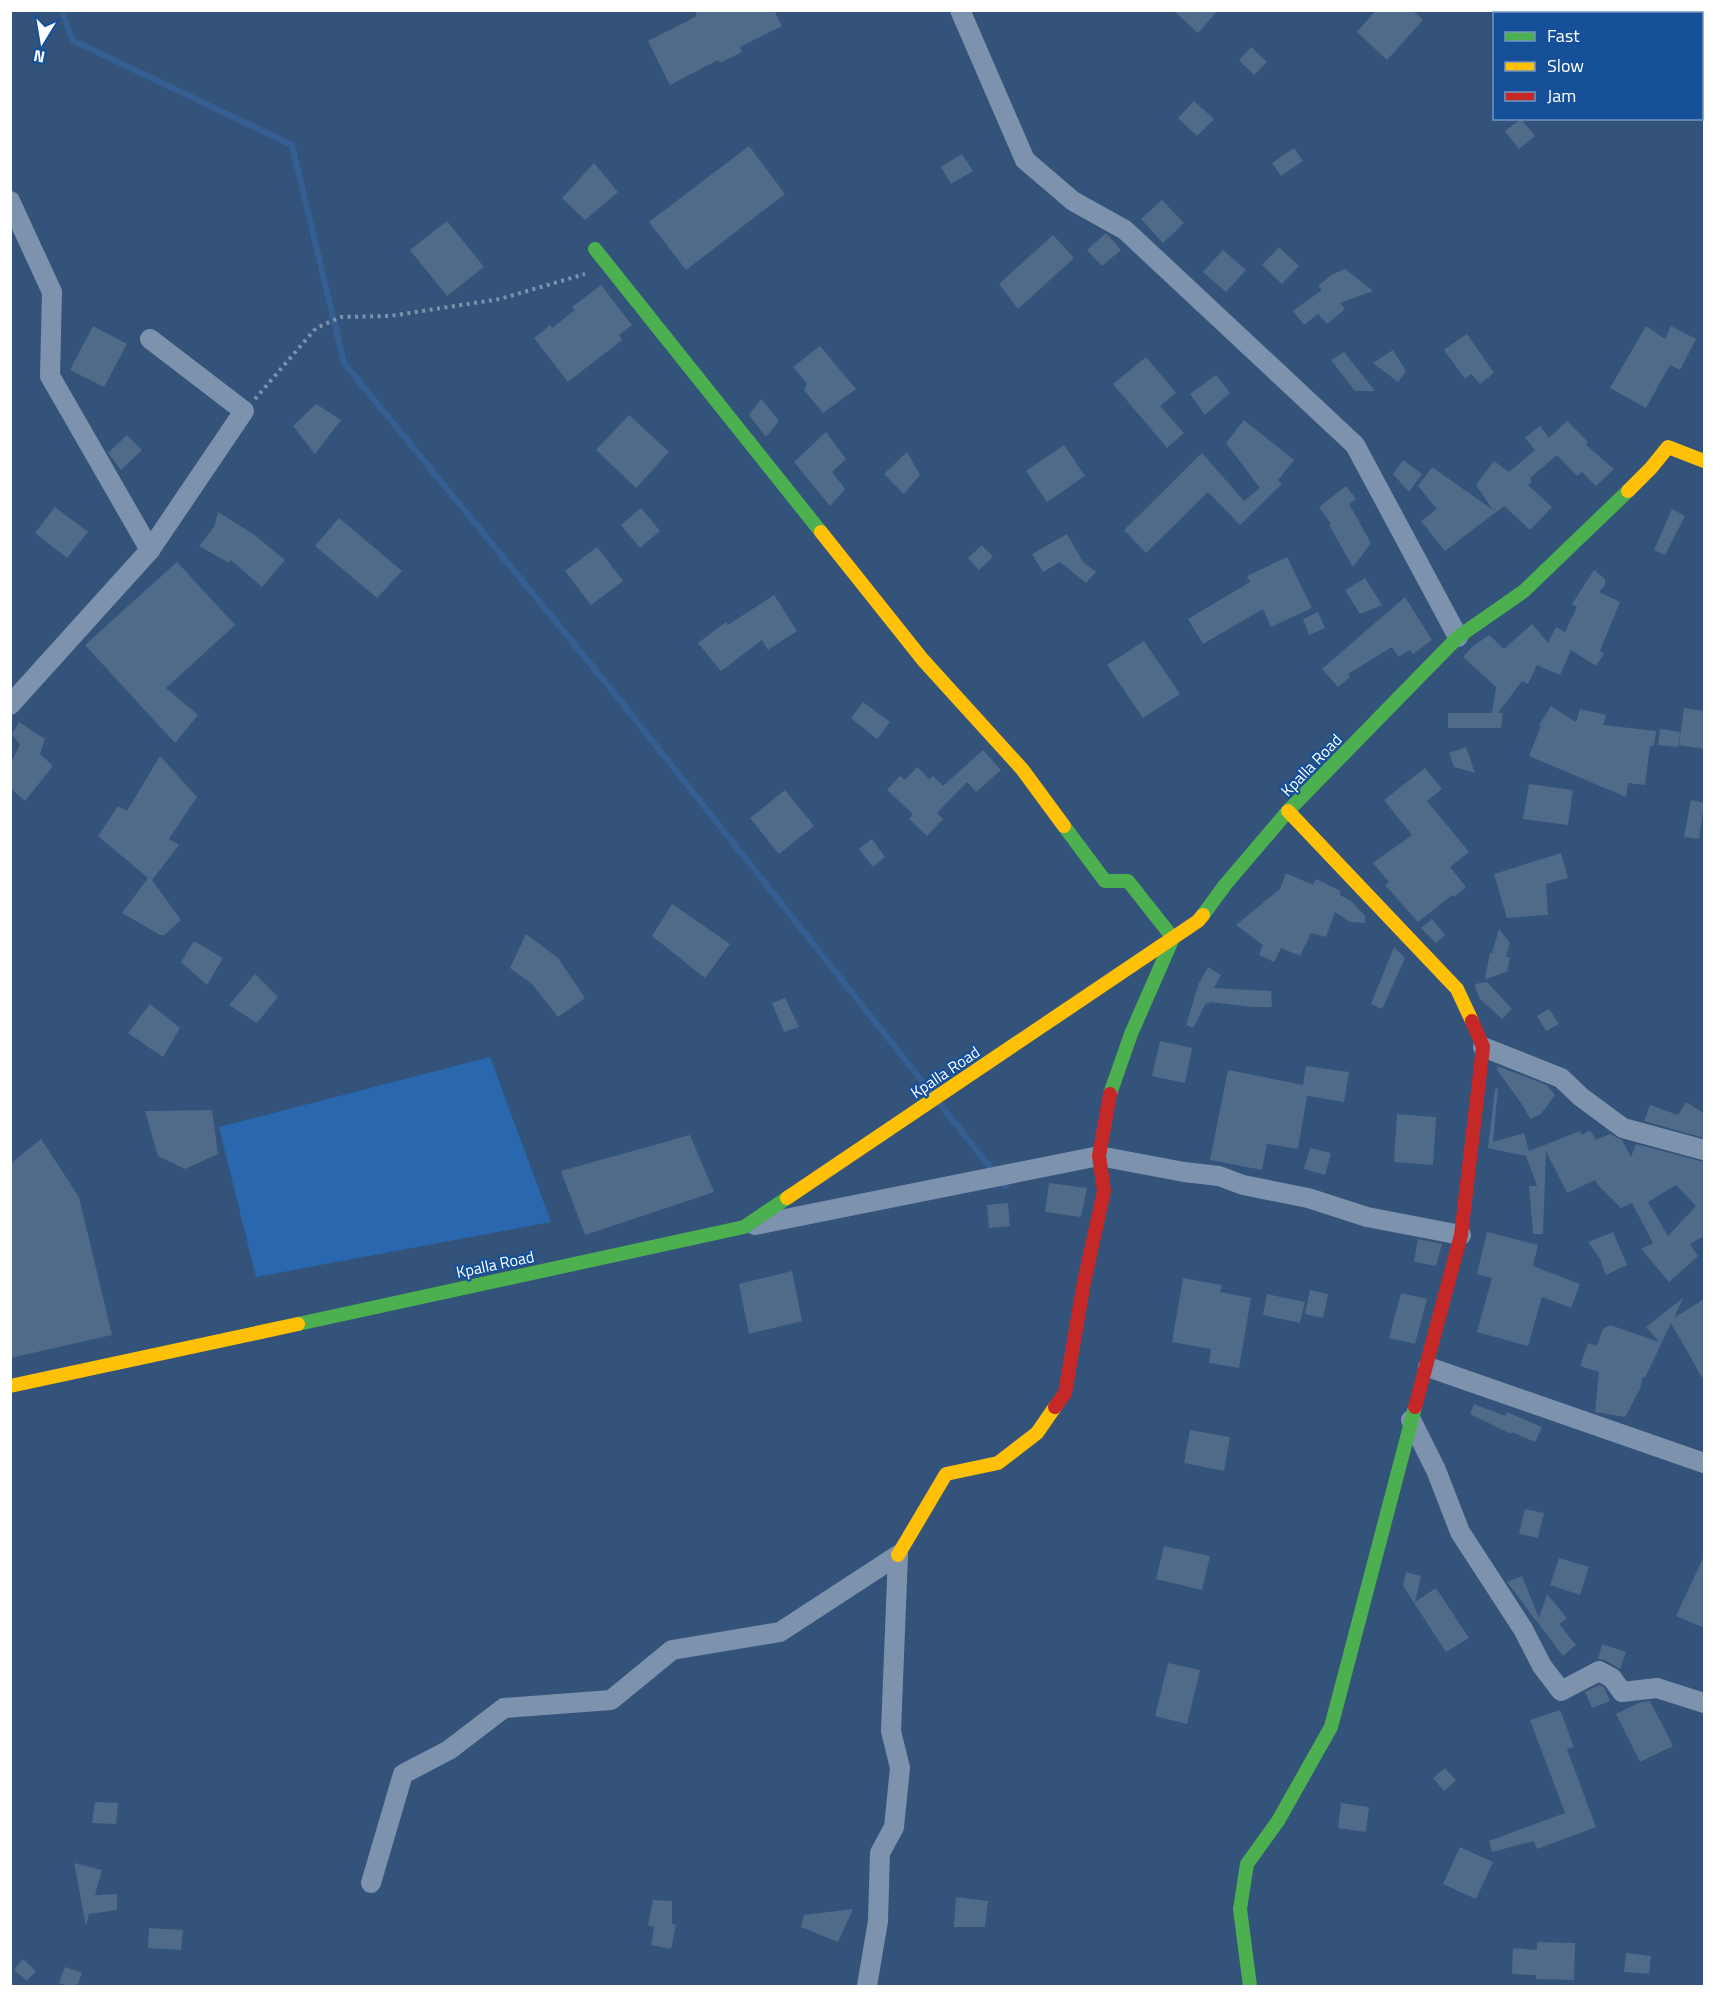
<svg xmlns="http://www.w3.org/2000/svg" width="1715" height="1997" viewBox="0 0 1715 1997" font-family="'Titillium Web',sans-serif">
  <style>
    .green { fill: #2967ae }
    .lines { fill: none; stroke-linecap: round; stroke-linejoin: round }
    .stream { stroke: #355f93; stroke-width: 6 }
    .building { fill: #506a89; fill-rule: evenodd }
    .path { stroke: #7d93ad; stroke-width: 4; stroke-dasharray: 3 4.5; stroke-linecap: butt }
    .street { stroke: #7d93ad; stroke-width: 20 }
    .fast { stroke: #4caf50; stroke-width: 14 }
    .slow { stroke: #ffc107; stroke-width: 14 }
    .jam { stroke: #c62828; stroke-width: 14 }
    .labels { text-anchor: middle; stroke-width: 4.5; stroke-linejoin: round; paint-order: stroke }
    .street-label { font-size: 16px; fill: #fff; stroke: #155098 }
  </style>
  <rect width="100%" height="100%" fill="#33537a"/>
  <!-- green -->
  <path class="green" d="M490,1057L551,1222L256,1277L219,1127Z"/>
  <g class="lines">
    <!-- stream -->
    <g class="stream">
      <path d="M62,10L72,40L292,145L344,363L615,694L930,1091"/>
      <path d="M940,1104L1005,1186"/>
    </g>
  </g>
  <!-- building -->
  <g class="building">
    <path d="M694,10H774L782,26L740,47L742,52L720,63L718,60L670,85L648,41L697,16Z"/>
    <path d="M1173,10H1218L1198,33Z"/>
    <path d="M1376,10H1412L1423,20L1387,60L1357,32Z"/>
    <path d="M1251,47L1267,62L1254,75L1239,60Z"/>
    <path d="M1194,101L1214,119L1197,136L1178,118Z"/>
    <path d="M1521,119L1535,136L1519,149L1505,131Z"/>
    <path d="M749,146L785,194L686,270L649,222Z"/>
    <path d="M1294,148L1303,161L1281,176L1272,163Z"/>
    <path d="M962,154L973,171L951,184L941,167Z"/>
    <path d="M594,163L618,192L585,220L562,198Z"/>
    <path d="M1162,200L1184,223L1163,243L1141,219Z"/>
    <path d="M447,221L484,267L447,296L410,250Z"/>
    <path d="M1106,233L1121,250L1102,266L1087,250Z"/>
    <path d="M1053,235L1074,258L1018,309L999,284Z"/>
    <path d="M1279,247L1299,266L1282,284L1262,265Z"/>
    <path d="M1223,250L1246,270L1226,292L1203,272Z"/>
    <path d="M1345,269L1373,291L1340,303L1345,309L1327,324L1318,314L1304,325L1293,311L1322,290L1318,286L1331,275Z"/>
    <path d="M601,285L632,325L619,335L622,340L568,382L534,338L550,325L552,328L575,310L572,307Z"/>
    <path d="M93,326L127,344L104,387L70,370Z"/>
    <path d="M1646,326L1665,339L1671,326L1696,339L1680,370L1670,365L1646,408L1610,388Z"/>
    <path d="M1467,334L1494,373L1480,384L1471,374L1465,379L1444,350Z"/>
    <path d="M820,346L856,389L823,413L804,390L807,383L793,367Z"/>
    <path d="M1393,350L1406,371L1398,382L1373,363Z"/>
    <path d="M1344,352L1375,391H1355L1331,360Z"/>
    <path d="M1146,357L1176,393L1160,406L1184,433L1167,448L1113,384Z"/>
    <path d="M1216,375L1230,393L1205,415L1190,394Z"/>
    <path d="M761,399L779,421L766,437L749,415Z"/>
    <path d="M316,404L341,420L315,454L293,426Z"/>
    <path d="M629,415L669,452L636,488L596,450Z"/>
    <path d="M1244,420L1294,460L1278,480L1282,484L1240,525L1208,492L1146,553L1124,530L1202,453L1244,501L1260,488L1226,443Z"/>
    <path d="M1567,421L1588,442L1586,445L1614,469L1596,486L1582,472L1577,476L1557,455L1530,478L1532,481L1528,485L1552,507L1530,530L1504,506L1445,551L1421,521L1437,509L1418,486L1432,467L1493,510L1476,485L1494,461L1509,472L1535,450L1525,438L1540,426L1549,438Z"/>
    <path d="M826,432L846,459L832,472L845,489L830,506L794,462Z"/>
    <path d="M127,435L142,450L121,470L108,453Z"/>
    <path d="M1064,445L1085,476L1047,502L1026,471Z"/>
    <path d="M907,452L920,475L904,494L884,474Z"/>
    <path d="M1403,460L1422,474L1409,492L1393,474Z"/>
    <path d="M1346,486L1356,499L1349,504L1371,543L1353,567L1329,525L1331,524L1319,507Z"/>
    <path d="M55,507L88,532L67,558L35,533Z"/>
    <path d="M641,508L660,531L640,548L621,525Z"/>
    <path d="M1672,509L1685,516L1665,555L1654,550Z"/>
    <path d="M218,512L253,534L285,560L262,587L231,560L229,563L199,546L214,527Z"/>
    <path d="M339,518L402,571L377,598L315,546Z"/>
    <path d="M1067,534L1083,562L1096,572L1086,583L1060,562L1043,572L1032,554Z"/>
    <path d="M982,545L993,557L979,570L968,558Z"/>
    <path d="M597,547L623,581L591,605L565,571Z"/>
    <path d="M1287,557L1312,608L1271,627L1263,609L1203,644L1188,619L1250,582L1247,576Z"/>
    <path d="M177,562L235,625L166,688L198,715L175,743L85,645Z"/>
    <path d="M1594,570L1605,579V585L1599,592L1620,602L1600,651L1604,654L1596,666L1571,650L1560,675L1537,665L1528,684L1522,681L1498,713H1503L1501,728H1448V713H1492L1496,687L1463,657L1472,647L1489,635L1504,649L1532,624L1548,643L1556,627L1565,632L1577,607L1572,604Z"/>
    <path d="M1365,578L1382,605L1360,614L1345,590Z"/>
    <path d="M774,595L797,631L768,650L762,640L721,671L698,643L726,622L728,625Z"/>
    <path d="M1405,597L1432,640L1413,654L1410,650L1398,657L1392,647L1348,674L1350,677L1338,687L1322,669Z"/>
    <path d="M1318,612L1325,628L1309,635L1303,619Z"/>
    <path d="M1144,641L1180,694L1143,718L1107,665Z"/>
    <path d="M863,702L890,722L877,739L851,718Z"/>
    <path d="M1551,706L1576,722L1580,709L1606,715L1603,725L1656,731L1654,746H1650L1645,785L1628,783L1626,797L1529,756L1541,726L1539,725Z"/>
    <path d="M1684,708L1704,711V749L1679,745Z"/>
    <path d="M19,722L45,739L40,754L53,766L25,801L10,788V764L20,745L12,734Z"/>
    <path d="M1660,729L1680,732L1678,747L1658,745Z"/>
    <path d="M1466,747L1475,773L1454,767L1449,753Z"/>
    <path d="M983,750L1001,770L976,792L967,782L937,813L943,819L927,836L909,819L913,814L887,790L900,776L905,780L917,767L929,779L933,776L943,786Z"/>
    <path d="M160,756L197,797L169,839L179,845L152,880L181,920L164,935H160L122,913L148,878L98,836L118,806L127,811Z"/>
    <path d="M1425,768L1442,789L1427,801L1469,852L1450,867L1466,887L1454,897L1452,895L1418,922L1385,885L1389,882L1373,863L1412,835L1384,800Z"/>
    <path d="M1529,784L1573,790L1568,825L1523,819Z"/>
    <path d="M785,790L814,826L779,854L750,818Z"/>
    <path d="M1691,800L1704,803L1699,839L1684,837Z"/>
    <path d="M872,839L885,857L873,867L859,849Z"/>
    <path d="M1561,853L1568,878L1546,884L1548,915L1507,918L1494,874Z"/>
    <path d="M1286,873L1313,885L1316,879L1341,891L1340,895L1351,901L1365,916V923L1350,922L1335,912L1326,937L1311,933L1300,956L1281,948L1274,962L1259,955L1263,945L1236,925L1280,889Z"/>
    <path d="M672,904L730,944L705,978L652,936Z"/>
    <path d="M1432,919L1445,935L1436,943L1421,928Z"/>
    <path d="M1499,929L1510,943L1506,957H1510L1507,972L1485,979L1490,953H1492Z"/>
    <path d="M526,934L558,958L585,998L558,1017L532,984L510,968Z"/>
    <path d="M194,941L223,958L207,985L181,962Z"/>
    <path d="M1394,947L1405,958L1382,1009L1371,1004Z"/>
    <path d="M1208,967L1221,975L1214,988L1271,991L1272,1007H1253L1209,1002V1004L1206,1003L1193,1028L1186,1025L1199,983Z"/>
    <path d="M255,974L278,997L257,1023L229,1005Z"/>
    <path d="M1487,982L1512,1009L1502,1019L1480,999L1476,990L1475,984Z"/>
    <path d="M785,998L799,1027L784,1032L772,1003Z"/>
    <path d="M150,1004L180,1028L163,1057L128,1033Z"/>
    <path d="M1549,1009L1559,1024L1546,1031L1537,1016Z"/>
    <path d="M1160,1041L1192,1048L1185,1083L1152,1076Z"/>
    <path d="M1306,1066L1349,1072L1344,1102L1307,1096L1298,1149L1267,1144L1262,1170L1210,1160L1228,1070L1303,1085Z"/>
    <path d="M1497,1066L1547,1085L1555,1095L1541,1114L1530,1119L1524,1107L1497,1070Z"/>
    <path d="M1498,1088L1493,1142L1524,1133L1529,1151L1580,1131L1582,1135L1590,1130L1596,1140L1610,1134L1622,1140L1631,1157L1636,1144L1704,1162V1236L1690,1244L1698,1256L1669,1282L1641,1249L1653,1243L1632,1203L1621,1208L1599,1186L1595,1180L1567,1193L1546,1151L1543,1234H1533L1529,1186H1537L1526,1156L1488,1148L1495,1089ZM1676,1185L1696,1206L1668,1236L1648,1202Z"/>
    <path d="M1686,1102L1704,1113V1138L1644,1121L1650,1105L1678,1115Z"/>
    <path d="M212,1110L218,1154L185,1169L158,1156L145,1111Z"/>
    <path d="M1397,1114L1436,1117L1433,1165L1394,1162Z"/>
    <path d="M690,1135L714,1192L585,1235L561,1171Z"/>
    <path d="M41,1139L79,1197L112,1335L10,1358V1164Z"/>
    <path d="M1310,1148L1331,1153L1325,1175L1304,1169Z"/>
    <path d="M1049,1183L1087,1188L1081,1217L1045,1212Z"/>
    <path d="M1008,1203L1010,1226L989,1228L987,1205Z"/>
    <path d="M1487,1232L1538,1245L1533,1266L1580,1284L1571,1308L1542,1297L1528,1346L1477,1332L1492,1278L1477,1274Z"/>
    <path d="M1613,1232L1627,1265L1606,1275L1600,1259L1588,1242Z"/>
    <path d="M1418,1239L1442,1244L1436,1266L1414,1262Z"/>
    <path d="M792,1271L802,1321L749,1334L739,1284Z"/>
    <path d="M1183,1278L1222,1285L1220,1292L1251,1298L1239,1368L1209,1363L1211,1349L1172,1342Z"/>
    <path d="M1310,1290L1328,1294L1323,1318L1305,1314Z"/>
    <path d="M1401,1293L1427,1299L1415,1344L1389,1338Z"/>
    <path d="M1267,1294L1305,1302L1300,1323L1263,1315Z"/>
    <path d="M1683,1298L1674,1318L1704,1299V1381L1671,1323L1645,1378L1643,1376L1640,1389L1625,1417L1595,1412L1599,1372L1580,1366L1588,1343L1597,1346L1603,1329L1610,1325L1659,1342L1646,1327Z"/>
    <path d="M1474,1404L1505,1416L1507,1412L1542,1427L1535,1442L1512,1432L1511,1434L1470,1414Z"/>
    <path d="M1190,1430L1230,1437L1224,1471L1184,1463Z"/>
    <path d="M1525,1509L1544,1513L1538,1538L1519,1534Z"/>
    <path d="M1164,1546L1210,1556L1202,1590L1156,1579Z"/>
    <path d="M1704,1556V1628L1676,1616Z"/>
    <path d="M1559,1558L1589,1567L1580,1595L1550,1585Z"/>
    <path d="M1406,1572L1421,1576L1415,1602L1436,1588L1469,1638L1446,1652L1403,1586Z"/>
    <path d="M1522,1576L1539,1618L1547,1594L1567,1618L1559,1624L1576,1645L1563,1656L1538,1623V1621L1537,1622L1507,1582Z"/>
    <path d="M1602,1644L1626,1652L1620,1669L1605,1660L1598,1659Z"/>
    <path d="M1168,1663L1200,1670L1187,1724L1155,1716Z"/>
    <path d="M1599,1685L1604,1687L1610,1701L1592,1708L1585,1692Z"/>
    <path d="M1650,1701L1673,1746L1640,1762L1616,1714L1641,1702Z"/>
    <path d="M1560,1710L1574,1747L1567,1749L1596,1827L1537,1849L1534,1841L1492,1852L1489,1841L1565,1813L1530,1720Z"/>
    <path d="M1445,1768L1456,1780L1444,1791L1433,1778Z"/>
    <path d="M95,1802L118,1803L116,1824L92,1823Z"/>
    <path d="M1341,1803L1369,1807L1366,1832L1338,1828Z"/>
    <path d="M1460,1847L1493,1862L1476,1899L1443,1884Z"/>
    <path d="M74,1863L102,1870L95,1895L117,1894V1910L89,1914L86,1926Z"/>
    <path d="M956,1897L988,1901L985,1927H954Z"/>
    <path d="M653,1900L672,1901V1924L676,1925L671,1949L651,1945L654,1927L648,1925Z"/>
    <path d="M853,1909L838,1942L801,1927L804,1915Z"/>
    <path d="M149,1928L183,1930L181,1950L148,1948Z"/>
    <path d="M1537,1942L1575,1943L1574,1980L1536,1979V1975L1512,1974L1513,1948L1537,1950Z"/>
    <path d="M1626,1953L1651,1956L1649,1974L1624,1972Z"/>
    <path d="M23,1959L36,1971L27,1981L14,1970Z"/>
    <path d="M65,1967L82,1973L77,1986H69L59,1983Z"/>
  </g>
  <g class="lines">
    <!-- path -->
    <path class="path" d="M255,399L316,328L341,317L390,316L500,299L585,274"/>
    <!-- street -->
    <g class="street">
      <path d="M960,10L1025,160L1073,201L1125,230L1355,445L1458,637"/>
      <path d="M10,201L52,292L50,376L150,550L10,705"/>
      <path d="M150,550L244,411L150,339"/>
      <path d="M1483,1047L1561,1078L1581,1097L1623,1128L1704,1150"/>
      <path d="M755,1225L1099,1156L1184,1172L1219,1176L1243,1185L1308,1198L1367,1217L1461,1235"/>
      <path d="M1428,1367L1704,1463"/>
      <path d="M1411,1420L1436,1470L1460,1532L1523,1629L1542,1666L1561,1691L1599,1671L1612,1678L1622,1692L1657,1688L1704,1703"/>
      <path d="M371,1883L403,1774L449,1750L504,1708L611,1700L672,1650L780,1632L898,1555L891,1731L900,1768L894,1827L880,1853L878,1921L867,1986"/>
    </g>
    <!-- fast -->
    <g class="fast">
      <path d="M595,249L821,532"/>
      <path d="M1064,826L1105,881H1128L1173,938L1131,1034L1110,1094"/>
      <path d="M1203,915L1225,885L1288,811L1458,637L1524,591L1628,491"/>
      <path d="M298,1324L744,1227L787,1198"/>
      <path d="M1250,1986L1240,1909L1247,1864L1278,1821L1331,1727L1415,1407"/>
    </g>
    <!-- slow -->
    <g class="slow">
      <path d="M1628,491L1651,468L1668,447L1704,461"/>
      <path d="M821,532L923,660L1022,769L1064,826"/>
      <path d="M1288,811L1457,989L1472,1021"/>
      <path d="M787,1198L1198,921L1203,915"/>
      <path d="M10,1386L298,1324"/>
      <path d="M898,1555L946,1474L998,1463L1037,1433L1055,1407"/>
    </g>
    <!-- jam -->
    <g class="jam">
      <path d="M1055,1407L1065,1393L1084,1282L1104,1191L1099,1156L1110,1094"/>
      <path d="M1415,1407L1461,1235L1483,1047L1472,1021"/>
    </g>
  </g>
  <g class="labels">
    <!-- street labels -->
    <g class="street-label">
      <text transform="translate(1311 765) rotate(-46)" y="6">Kpalla Road</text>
      <text transform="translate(945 1072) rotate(-34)" y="6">Kpalla Road</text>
      <text transform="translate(495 1264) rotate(-12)" y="6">Kpalla Road</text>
    </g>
  </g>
  <!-- border -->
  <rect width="1715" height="1997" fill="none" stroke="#ffffff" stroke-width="24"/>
  <!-- legend -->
  <rect x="1493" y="12" width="210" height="108" fill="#155098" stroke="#7396c1" stroke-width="1.5"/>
  <rect x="1505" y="32" width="30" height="9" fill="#4caf50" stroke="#7396c1" stroke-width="1.5"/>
  <text x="1547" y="42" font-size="18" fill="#ffffff">Fast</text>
  <rect x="1505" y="62" width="30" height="9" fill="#ffc107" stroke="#7396c1" stroke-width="1.5"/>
  <text x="1547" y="72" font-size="18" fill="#ffffff">Slow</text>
  <rect x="1505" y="92" width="30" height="9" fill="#c62828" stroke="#7396c1" stroke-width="1.5"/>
  <text x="1547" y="102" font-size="18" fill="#ffffff">Jam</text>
  <!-- north arrow -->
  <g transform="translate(42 42) rotate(191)" stroke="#155098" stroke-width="4.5" paint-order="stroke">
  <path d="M0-4.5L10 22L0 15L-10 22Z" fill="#ffffff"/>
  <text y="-9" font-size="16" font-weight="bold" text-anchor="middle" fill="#ffffff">N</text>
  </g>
</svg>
